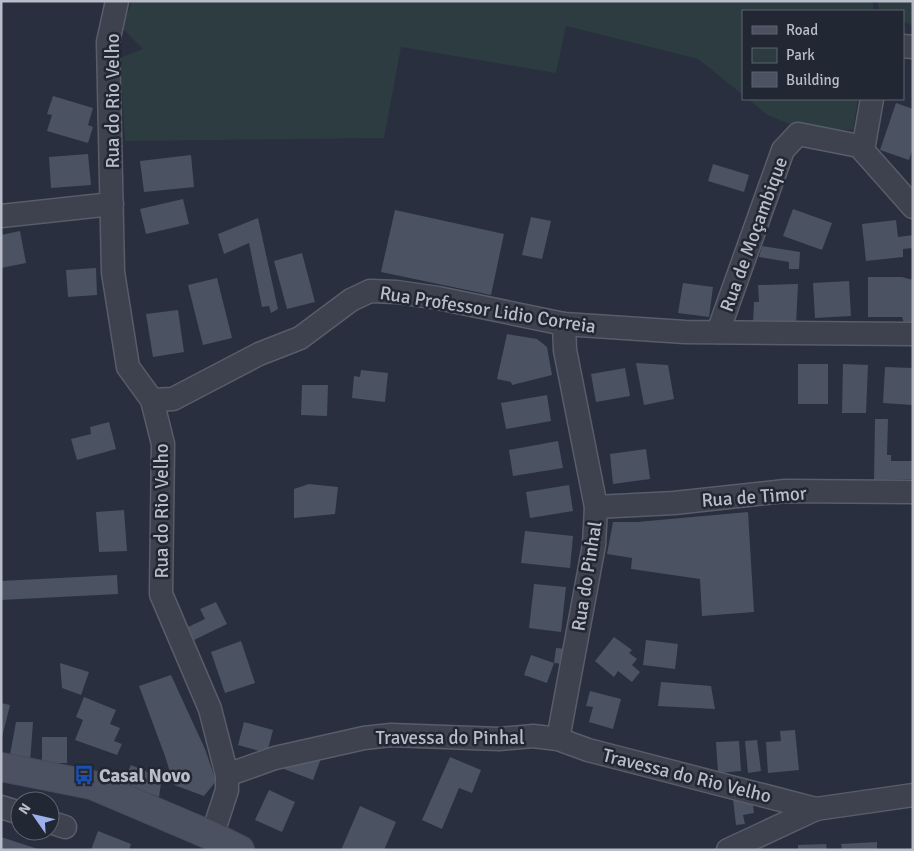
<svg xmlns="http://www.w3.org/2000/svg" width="914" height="851" viewBox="0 0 914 851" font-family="Signika,sans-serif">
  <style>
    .green { fill: #2c3c40 }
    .building { fill: #4b5262 }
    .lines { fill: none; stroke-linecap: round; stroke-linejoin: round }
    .street-casing { stroke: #585d69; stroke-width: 25 }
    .secondary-casing { stroke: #464b58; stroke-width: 30 }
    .street { stroke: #3d424e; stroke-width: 22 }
    .secondary { stroke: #4c5161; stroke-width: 28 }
    .labels { text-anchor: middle; stroke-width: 5; stroke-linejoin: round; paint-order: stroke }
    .street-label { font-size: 19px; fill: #b9bdc9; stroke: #222734 }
    .poi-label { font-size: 19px; font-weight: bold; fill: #b9bdc9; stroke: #222734; text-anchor: start }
  </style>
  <rect width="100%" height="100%" fill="#292f3e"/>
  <!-- green -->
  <g class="green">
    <path d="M132,1H873V11H743V95L698,59L566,26L556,73L401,47L384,138L125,141L120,58L143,49L122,28Z"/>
    <path d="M877,1H913V26L903,21V11L879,10Z"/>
    <path d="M748,99H858L853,130L798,128L766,114Z"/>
  </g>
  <!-- building -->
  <g class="building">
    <path d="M53,96L93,108L88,125L93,127L88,143L47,131L52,115L47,114Z"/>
    <path d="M896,103L913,109V148L909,160L880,150Z"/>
    <path d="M88,154L91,185L51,188L49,157Z"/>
    <path d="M191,155L194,187L144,192L140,161Z"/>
    <path d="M713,164L749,175L744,192L708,181Z"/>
    <path d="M183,199L189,224L146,234L140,209Z"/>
    <path d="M793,209L832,223L822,250L783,236Z"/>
    <path d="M395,210L504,234L491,295L381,272Z"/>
    <path d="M531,217L551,221L542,259L522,255Z"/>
    <path d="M258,218L278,309L271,313L269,306L262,307L249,243L224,254L218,234Z"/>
    <path d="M896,220L898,237L913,235V248L903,249V257L866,261L862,224Z"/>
    <path d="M20,231L26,263L1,268V235Z"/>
    <path d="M762,246L800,252L799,269H789V262L759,257Z"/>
    <path d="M302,253L315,302L287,309L274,261Z"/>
    <path d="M96,268L97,295L68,297L66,270Z"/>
    <path d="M868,277H902L913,280V323H904L902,317H868Z"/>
    <path d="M217,278L232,338L203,345L188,285Z"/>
    <path d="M849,281L851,316L815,318L813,283Z"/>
    <path d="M683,283L713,287L709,317L678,313Z"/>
    <path d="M798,284L796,325L753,323L754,302H759L758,285Z"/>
    <path d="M178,310L184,352L153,357L146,314Z"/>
    <path d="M507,334L537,339L547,347L552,375L512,385L511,382L497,379Z"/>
    <path d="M636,363L668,365L674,399L644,405Z"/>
    <rect x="798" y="364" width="30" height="40"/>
    <path d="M843,364L868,365L866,413H842Z"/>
    <path d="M885,367L913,368V405L883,403Z"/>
    <path d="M625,368L630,396L596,402L591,374Z"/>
    <path d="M361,370L388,373L385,402L352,398L354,376L360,377Z"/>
    <path d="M302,385H328L327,416L301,415Z"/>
    <path d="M547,395L551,421L506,429L501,403Z"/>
    <path d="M875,419H888L887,455H891V461H913V479L874,480Z"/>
    <path d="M109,422L116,449L77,460L71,439L91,434L90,427Z"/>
    <path d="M558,441L563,468L513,476L509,450Z"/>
    <path d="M646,449L650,479L613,484L610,454Z"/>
    <path d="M309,484L338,487L335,514L294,518V489Z"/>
    <path d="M569,485L573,511L530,518L526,492Z"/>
    <path d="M124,510L127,551L99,552L96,512Z"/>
    <path d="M748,512L754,612L702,616L700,579L631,569L632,558L607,554L613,522H637Z"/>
    <path d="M525,531L573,536L570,568L521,563Z"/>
    <path d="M117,575L118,594L1,600V581Z"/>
    <path d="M534,584L566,587L561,632L529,628Z"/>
    <path d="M216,602L227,624L192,641L186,628L205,619L200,609Z"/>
    <path d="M614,637L632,650L629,653L637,659L632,665L640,672L632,682L618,671L614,677L595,661Z"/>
    <path d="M646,640L678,644L675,669L643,665Z"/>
    <path d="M241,641L255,683L225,693L211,652Z"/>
    <path d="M556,648L567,649L565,664L554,663Z"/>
    <path d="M531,655L554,663L547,683L524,675Z"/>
    <path d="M60,663L89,672L81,695L62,688Z"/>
    <path d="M171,675L205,749L216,781L204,796L174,785L165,756L139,686Z"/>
    <path d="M661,682L711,686L715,709L658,706Z"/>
    <path d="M590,691L621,699L613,729L589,722L593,707L586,706Z"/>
    <path d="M84,697L116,710L110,724L120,728L114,741L122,744L117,755L75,740L83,720L76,717Z"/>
    <path d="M1,703L10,705L2,737H1Z"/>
    <path d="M16,722H33L30,763L9,760Z"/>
    <path d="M244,722L273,730L267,753L238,745Z"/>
    <path d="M795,730L799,770L768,773L766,742L781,741L780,731Z"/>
    <rect x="42" y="737" width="25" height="26"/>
    <path d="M757,740L761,771L748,773L745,741Z"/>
    <path d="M739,741L741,771L718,773L716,742Z"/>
    <path d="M323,753L313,780L284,769L287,760Z"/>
    <path d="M450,757L481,770L472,793L459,788L442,829L422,820Z"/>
    <path d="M131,765L150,773L151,766L163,770L159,797L123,784Z"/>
    <path d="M269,790L295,802L282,832L255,820Z"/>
    <path d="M752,797L754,813L743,815L745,824L736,825L733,799Z"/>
    <path d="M360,806L396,822L384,850H341Z"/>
    <path d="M98,831L131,844L129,850H91Z"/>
    <path d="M1,837L38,849V850H1Z"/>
    <path d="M877,842V850H842L841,844Z"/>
    <path d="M826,844L827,850H798V845Z"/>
  </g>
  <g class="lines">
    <defs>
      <g id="street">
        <path d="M117,1L108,42L113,272L128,367L152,400L163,444L161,594L210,709L227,775V790L212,836"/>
        <path d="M903,46L913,47"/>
        <path d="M863,150L872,99"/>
        <path d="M1,216L112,204"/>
        <path d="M718,332L783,150L798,134L859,146L913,207"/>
        <path d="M152,400L173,399L259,354L300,338L351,300L370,291L397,292L438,298L564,324L685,332L913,334"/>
        <path d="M596,507L674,503L785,491L913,492"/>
        <path d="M558,739L594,545L596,507L565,350L564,324"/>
        <path d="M227,775L275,758L364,738L391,735L499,739L533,736L558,739L588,750L816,809"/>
        <path d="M1,807L20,813"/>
        <path d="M50,822L65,827"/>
        <path d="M728,850L816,809L913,795"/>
      </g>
      <path id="secondary" d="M1,767L92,785L212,836L240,850"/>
    </defs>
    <!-- street casing -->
    <use href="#street" class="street-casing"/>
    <!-- secondary casing -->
    <use href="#secondary" class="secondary-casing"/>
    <!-- street -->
    <use href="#street" class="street"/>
    <!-- secondary -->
    <use href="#secondary" class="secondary"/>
  </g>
  <!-- icons -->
  <defs>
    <symbol id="bus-bare" viewBox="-9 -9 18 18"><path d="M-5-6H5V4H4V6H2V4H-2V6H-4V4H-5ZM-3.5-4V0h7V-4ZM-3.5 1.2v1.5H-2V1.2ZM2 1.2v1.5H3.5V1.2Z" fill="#1a4fb4" stroke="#222734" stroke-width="2.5" paint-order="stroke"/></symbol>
  </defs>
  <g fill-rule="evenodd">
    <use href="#bus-bare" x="70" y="761" width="28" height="28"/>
  </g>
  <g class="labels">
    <!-- street labels -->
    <g class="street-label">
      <text transform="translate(112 101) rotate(-90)" y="7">Rua do Rio Velho</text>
      <text transform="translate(753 234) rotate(-70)" y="7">Rua de Moçambique</text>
      <text transform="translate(488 309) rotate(9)" y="7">Rua Professor Lidio Correia</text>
      <text transform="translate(754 496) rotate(-4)" y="7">Rua de Timor</text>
      <text transform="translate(161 511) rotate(-90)" y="7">Rua do Rio Velho</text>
      <text transform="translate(586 576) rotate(-81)" y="7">Rua do Pinhal</text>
      <text x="450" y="744">Travessa do Pinhal</text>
      <text transform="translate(687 775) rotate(14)" y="7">Travessa do Rio Velho</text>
    </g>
    <!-- poi labels -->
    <g class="poi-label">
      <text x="99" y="782">Casal Novo</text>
    </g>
  </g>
  <!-- border -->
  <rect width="914" height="851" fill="none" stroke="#b9bdc9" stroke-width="5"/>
  <!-- legend -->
  <rect x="742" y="10" width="162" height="90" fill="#222734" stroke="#5e6370"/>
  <rect x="752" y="26" width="25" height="8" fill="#4c5161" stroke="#5e6370"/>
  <text x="786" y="35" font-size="15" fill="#b9bdc9">Road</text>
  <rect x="752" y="48" width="25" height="15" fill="#2c3c40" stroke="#5e6370"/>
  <text x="786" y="60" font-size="15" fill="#b9bdc9">Park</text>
  <rect x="752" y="72" width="25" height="15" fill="#4b5262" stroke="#5e6370"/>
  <text x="786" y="85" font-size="15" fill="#b9bdc9">Building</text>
  <!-- north arrow -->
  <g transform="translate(35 816) rotate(304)"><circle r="24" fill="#222734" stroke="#5e6370"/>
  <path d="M0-4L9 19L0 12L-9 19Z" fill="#9bb0ec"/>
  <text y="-8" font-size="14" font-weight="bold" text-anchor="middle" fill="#b9bdc9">N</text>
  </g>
</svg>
